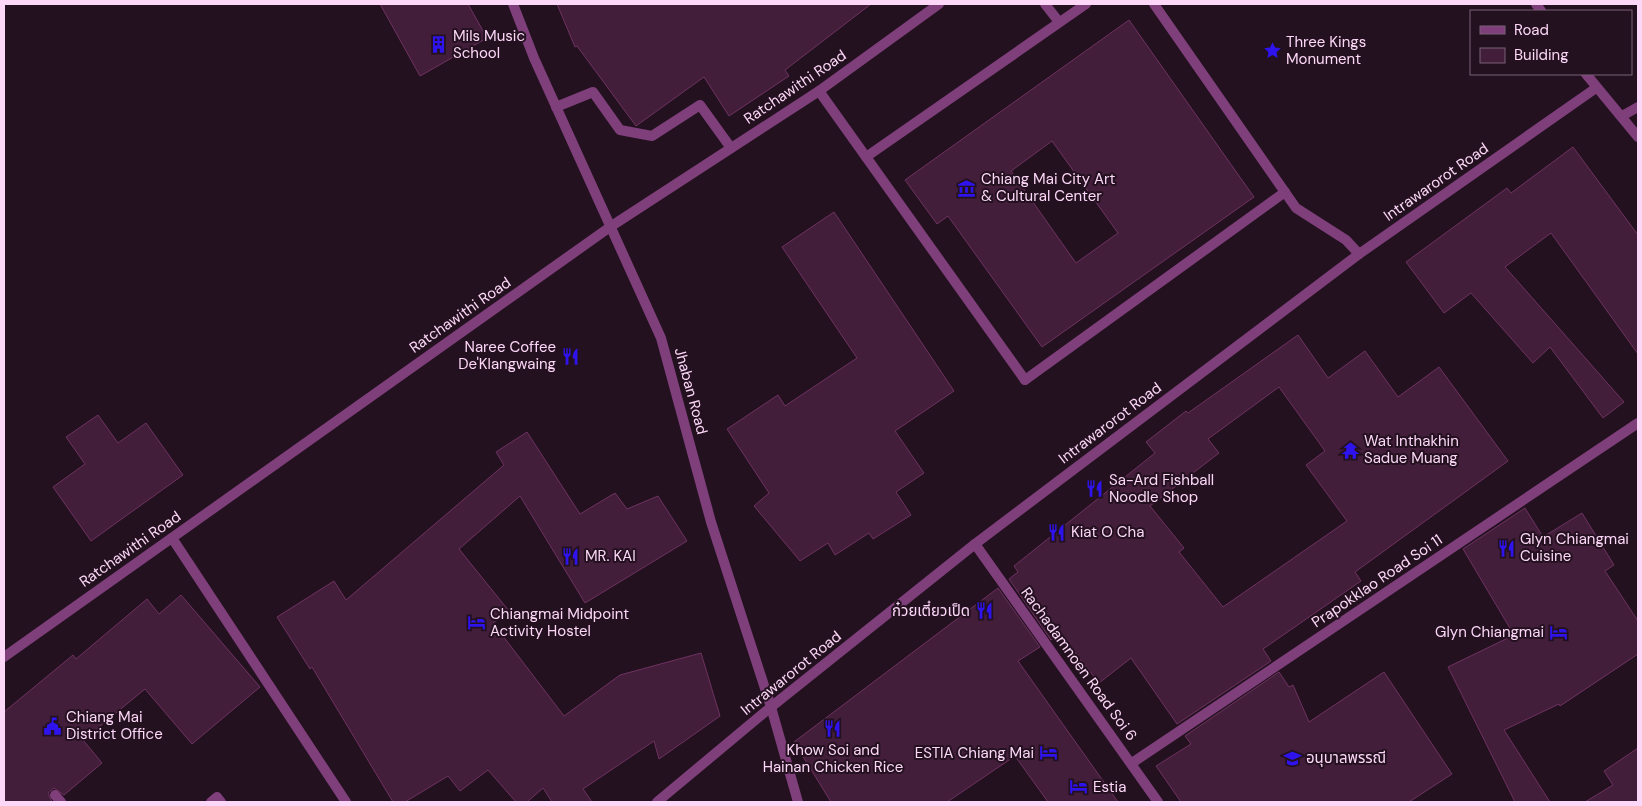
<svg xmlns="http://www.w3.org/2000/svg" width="1642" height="806" viewBox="0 0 1642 806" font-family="'DM Sans','Noto Sans Thai',sans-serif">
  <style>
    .building { fill: #431e3b; stroke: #6e3260; fill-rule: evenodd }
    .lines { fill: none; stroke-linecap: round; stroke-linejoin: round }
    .service { stroke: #7f3f7b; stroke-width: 10 }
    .pedestrian { stroke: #7f3f7b; stroke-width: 10 }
    .minor { stroke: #7f3f7b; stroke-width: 10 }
    .tertiary { stroke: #7f3f7b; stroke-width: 10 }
    .labels { text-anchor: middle; stroke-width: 4; stroke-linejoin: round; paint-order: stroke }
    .poi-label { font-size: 15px; fill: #fcd7f7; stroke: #241120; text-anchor: start }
    .street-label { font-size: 15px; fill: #fcd7f7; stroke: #241120 }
  </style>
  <rect width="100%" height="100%" fill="#241120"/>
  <!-- building -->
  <g class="building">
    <path d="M380,4H468L487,38L420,76Z"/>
    <path d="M557,4H871L785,70L789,76L729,116L704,77L636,126L577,46L575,47Z"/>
    <path d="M1129,20L1254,197L1042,347L948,216L937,224L905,180ZM1052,141L1118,233L1076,263L1011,171Z"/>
    <path d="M1573,147L1638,235V354L1551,233L1505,267L1624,402L1603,418L1550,347L1533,363L1471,293L1444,313L1406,262L1507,188L1511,193Z"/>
    <path d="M834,212L954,391L895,431L924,473L896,492L911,515L873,539L869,533L835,555L828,543L800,561L754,506L769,493L727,429L778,395L785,406L857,358L782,247Z"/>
    <path d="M1298,335L1328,378L1365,351L1398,397L1439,367L1508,461L1355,572L1361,581L1263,649L1271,661L1177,724L1131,658L1099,683L1060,634L1051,640L1009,579L1018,572L1014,566L1155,453L1146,442L1186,411L1188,413ZM1279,387L1325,451L1306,465L1347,521L1223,607L1179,552L1184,548L1150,506L1219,453L1208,439Z"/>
    <path d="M98,415L118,443L146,423L183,475L91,541L53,487L85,464L66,437Z"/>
    <path d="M527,432L580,514L615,493L627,509L658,496L687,541L585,603L520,496L459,549L509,611L493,623L564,716L620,675L701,653L720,716L659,759L654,741L583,789L592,802H552L543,788L527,802H516L488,770L460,791L448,776L405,802H393L312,667L310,669L277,617L334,581L346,600L504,465L496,452Z"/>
    <path d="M1525,508L1543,537L1582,513L1614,565L1605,571L1638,621V654L1560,706L1559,704L1504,730L1550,802H1515L1448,667L1514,635L1463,549Z"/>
    <path d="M998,588L1040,647L1018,661L1118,802H1048L1015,756L947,802H831L794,742Z"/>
    <path d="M181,595L260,687L192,744L145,689L83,740L102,763L64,795L54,788L48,793L52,802H4V712L73,655L76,659L147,599L159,614Z"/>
    <path d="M1279,672L1289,687L1293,685L1309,722L1384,672L1452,774L1409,802H1181L1156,766L1191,744L1185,736Z"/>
    <path d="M1638,748V802H1585L1613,785L1604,771Z"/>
  </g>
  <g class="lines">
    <!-- service -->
    <g class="service">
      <path d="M1045,4L1059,22"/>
      <path d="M1154,4L1296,208L1346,240L1359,254"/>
      <path d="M819,91L1025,380"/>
      <path d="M556,107L593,92L620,130L652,136L700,105L731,148"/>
      <path d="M866,157L1086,4"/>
      <path d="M55,795L61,802"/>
      <path d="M211,802L217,797L221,802"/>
    </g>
    <!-- pedestrian -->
    <path class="pedestrian" d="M1025,380L1285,192"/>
    <!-- minor -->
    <g class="minor">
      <path d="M513,4L534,58L661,338L711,522L771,707L798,802"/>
      <path d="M1622,116L1638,107"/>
      <path d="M172,538L346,802"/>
      <path d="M975,544L1158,802"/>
      <path d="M4,657L610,227L819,91L939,4"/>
      <path d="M771,707L975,544L1359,254L1596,88"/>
      <path d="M1132,763L1638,423"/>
    </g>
    <!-- tertiary -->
    <g class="tertiary">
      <path d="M1536,4L1541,11"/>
      <path d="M1586,74L1638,137"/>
      <path d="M657,802L771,707"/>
    </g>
  </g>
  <!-- icons -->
  <defs>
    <symbol id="building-bare" viewBox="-9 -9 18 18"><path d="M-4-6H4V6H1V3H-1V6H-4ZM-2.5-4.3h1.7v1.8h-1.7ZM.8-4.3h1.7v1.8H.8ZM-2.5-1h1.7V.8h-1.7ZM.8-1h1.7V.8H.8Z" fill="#2e13ec" stroke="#241120" stroke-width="2.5" paint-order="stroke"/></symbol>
    <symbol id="sight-bare" viewBox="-9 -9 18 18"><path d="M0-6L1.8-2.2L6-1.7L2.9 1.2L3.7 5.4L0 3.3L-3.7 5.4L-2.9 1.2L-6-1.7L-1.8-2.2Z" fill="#2e13ec" stroke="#241120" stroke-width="2.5" paint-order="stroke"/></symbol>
    <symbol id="museum-bare" viewBox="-9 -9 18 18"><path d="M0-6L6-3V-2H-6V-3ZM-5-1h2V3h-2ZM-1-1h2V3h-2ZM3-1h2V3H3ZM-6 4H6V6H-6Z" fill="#2e13ec" stroke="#241120" stroke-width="2.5" paint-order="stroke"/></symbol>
    <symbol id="restaurant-bare" viewBox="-9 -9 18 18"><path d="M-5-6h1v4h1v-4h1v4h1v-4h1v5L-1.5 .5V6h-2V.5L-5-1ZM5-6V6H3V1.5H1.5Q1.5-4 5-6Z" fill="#2e13ec" stroke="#241120" stroke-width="2.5" paint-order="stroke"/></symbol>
    <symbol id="temple-bare" viewBox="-9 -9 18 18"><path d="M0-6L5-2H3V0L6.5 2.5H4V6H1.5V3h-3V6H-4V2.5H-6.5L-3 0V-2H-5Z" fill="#2e13ec" stroke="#241120" stroke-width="2.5" paint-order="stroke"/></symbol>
    <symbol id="hotel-bare" viewBox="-9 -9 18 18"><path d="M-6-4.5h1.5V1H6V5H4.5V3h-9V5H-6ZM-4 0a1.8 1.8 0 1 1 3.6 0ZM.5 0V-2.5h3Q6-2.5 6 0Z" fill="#2e13ec" stroke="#241120" stroke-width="2.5" paint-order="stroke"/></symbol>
    <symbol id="civic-bare" viewBox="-9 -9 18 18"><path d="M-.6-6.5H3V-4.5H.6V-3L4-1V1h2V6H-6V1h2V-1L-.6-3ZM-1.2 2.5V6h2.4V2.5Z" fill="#2e13ec" stroke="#241120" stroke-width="2.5" paint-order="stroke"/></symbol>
    <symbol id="school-bare" viewBox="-9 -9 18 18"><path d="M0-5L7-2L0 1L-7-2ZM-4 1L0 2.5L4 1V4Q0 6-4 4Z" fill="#2e13ec" stroke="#241120" stroke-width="2.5" paint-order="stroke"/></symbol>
  </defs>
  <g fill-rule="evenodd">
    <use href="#building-bare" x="426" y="32" width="25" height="25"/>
    <use href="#sight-bare" x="1260" y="38" width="25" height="25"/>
    <use href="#museum-bare" x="954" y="176" width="25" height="25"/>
    <use href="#restaurant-bare" x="558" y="344" width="25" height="25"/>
    <use href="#temple-bare" x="1338" y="438" width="25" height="25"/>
    <use href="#restaurant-bare" x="1082" y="476" width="25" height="25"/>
    <use href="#restaurant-bare" x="1044" y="520" width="25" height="25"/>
    <use href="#restaurant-bare" x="1494" y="536" width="25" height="25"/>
    <use href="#restaurant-bare" x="558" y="544" width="25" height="25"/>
    <use href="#restaurant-bare" x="972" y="598" width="25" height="25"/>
    <use href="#hotel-bare" x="464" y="610" width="25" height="25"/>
    <use href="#hotel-bare" x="1546" y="620" width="25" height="25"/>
    <use href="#civic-bare" x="40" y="714" width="25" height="25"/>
    <use href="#restaurant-bare" x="820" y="716" width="25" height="25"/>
    <use href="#hotel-bare" x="1036" y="740" width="25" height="25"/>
    <use href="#school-bare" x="1280" y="746" width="25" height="25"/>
    <use href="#hotel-bare" x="1066" y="774" width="25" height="25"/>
  </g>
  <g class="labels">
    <!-- poi labels -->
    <g class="poi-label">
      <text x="453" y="41">Mils Music<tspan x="453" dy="17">School</tspan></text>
      <text x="1286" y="47">Three Kings<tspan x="1286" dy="17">Monument</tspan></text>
      <text x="981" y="184">Chiang Mai City Art<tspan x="981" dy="17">&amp; Cultural Center</tspan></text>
      <text x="556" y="352" text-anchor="end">Naree Coffee<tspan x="556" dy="17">De'Klangwaing</tspan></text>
      <text x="1364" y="446">Wat Inthakhin<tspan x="1364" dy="17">Sadue Muang</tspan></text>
      <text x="1109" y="485">Sa-Ard Fishball<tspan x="1109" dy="17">Noodle Shop</tspan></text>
      <text x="1071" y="537">Kiat O Cha</text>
      <text x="1520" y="544">Glyn Chiangmai<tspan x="1520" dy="17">Cuisine</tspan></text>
      <text x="585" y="561">MR. KAI</text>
      <text x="970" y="616" text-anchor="end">ก๋วยเตี๋ยวเป็ด</text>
      <text x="490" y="619">Chiangmai Midpoint<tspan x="490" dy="17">Activity Hostel</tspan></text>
      <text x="1544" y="637" text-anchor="end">Glyn Chiangmai</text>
      <text x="66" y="722">Chiang Mai<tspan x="66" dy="17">District Office</tspan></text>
      <text x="833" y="755" text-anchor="middle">Khow Soi and<tspan x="833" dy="17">Hainan Chicken Rice</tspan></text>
      <text x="1034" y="758" text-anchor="end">ESTIA Chiang Mai</text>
      <text x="1306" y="763">อนุบาลพรรณี</text>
      <text x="1093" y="792">Estia</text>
    </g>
    <!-- street labels -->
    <g class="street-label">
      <text transform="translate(795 87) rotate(-34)" y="5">Ratchawithi Road</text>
      <text transform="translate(1436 182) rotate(-35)" y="5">Intrawarorot Road</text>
      <text transform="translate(460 315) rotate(-35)" y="5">Ratchawithi Road</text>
      <text transform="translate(691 391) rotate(75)" y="5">Jhaban Road</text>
      <text transform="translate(1110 423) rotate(-37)" y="5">Intrawarorot Road</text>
      <text transform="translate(130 549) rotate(-35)" y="5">Ratchawithi Road</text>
      <text transform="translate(1377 581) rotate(-34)" y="5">Prapokklao Road Soi 11</text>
      <text transform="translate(1079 664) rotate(54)" y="5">Rachadamnoen Road Soi 6</text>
      <text transform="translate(791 673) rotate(-39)" y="5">Intrawarorot Road</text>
    </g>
  </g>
  <!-- border -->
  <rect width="1642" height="806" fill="none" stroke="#fcd7f7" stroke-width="10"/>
  <!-- legend -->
  <rect x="1470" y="10" width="162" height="65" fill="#241120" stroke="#7a6076"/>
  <rect x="1480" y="26" width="25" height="8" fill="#7f3f7b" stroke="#7a6076"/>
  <text x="1514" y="35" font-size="15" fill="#fcd7f7">Road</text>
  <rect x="1480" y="48" width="25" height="15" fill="#431e3b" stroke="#7a6076"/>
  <text x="1514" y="60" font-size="15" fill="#fcd7f7">Building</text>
</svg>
